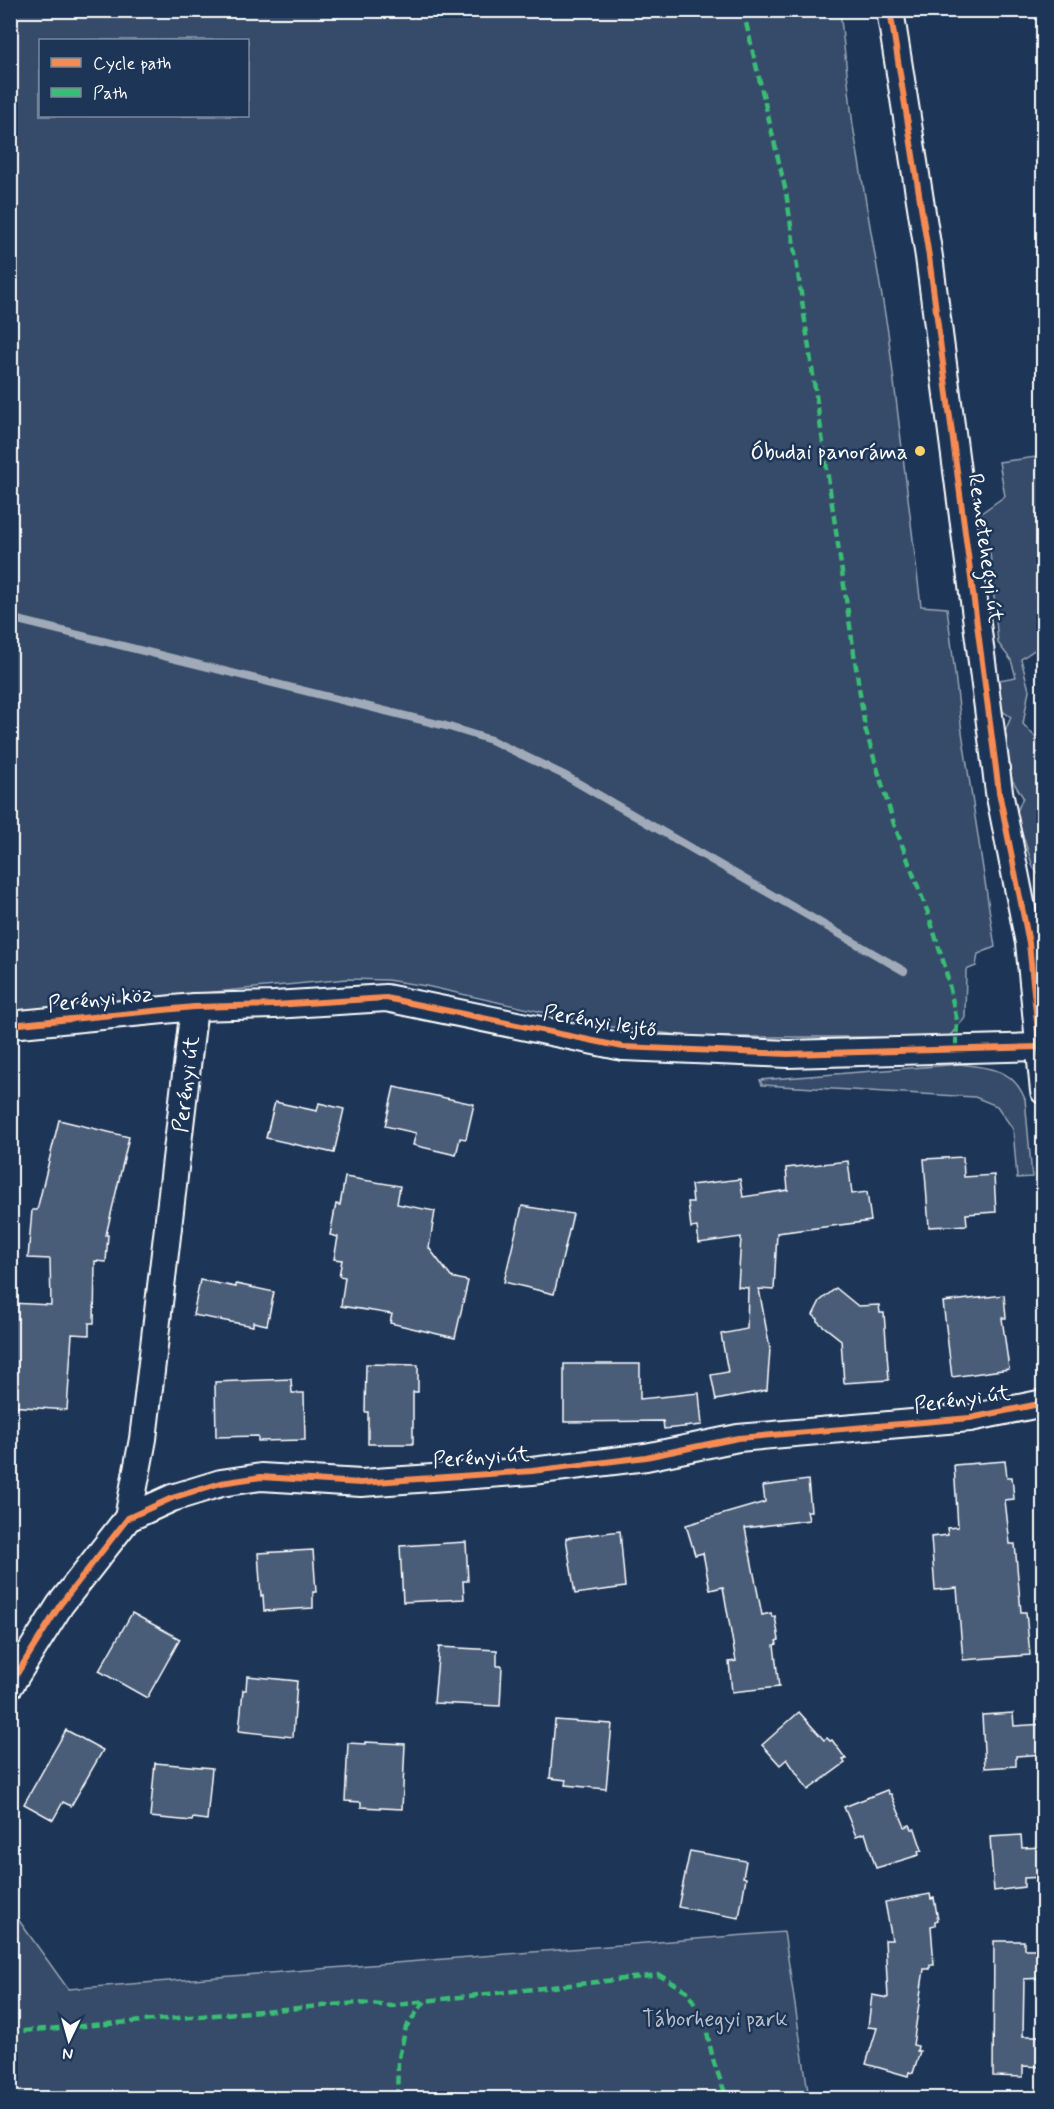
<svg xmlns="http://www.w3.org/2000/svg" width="1054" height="2109" viewBox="0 0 1054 2109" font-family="Mynerve,sans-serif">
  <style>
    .green { fill: #364b69; stroke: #9aa5b4; stroke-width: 1.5; fill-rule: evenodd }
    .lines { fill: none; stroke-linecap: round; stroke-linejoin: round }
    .stream { stroke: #a0aab8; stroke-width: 8 }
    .building { fill: #4a5d79; stroke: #fff; stroke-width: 1.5 }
    .street-casing { stroke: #fff; stroke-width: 30 }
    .street { stroke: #1d3557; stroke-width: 26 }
    .quiet { stroke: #3abd76; stroke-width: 4.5; stroke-dasharray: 9 4.5; stroke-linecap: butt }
    .cycleway-casing { stroke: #1d3557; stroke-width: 10 }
    .cycleway { stroke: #f68b52; stroke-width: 6 }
    .poi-dot { fill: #ffd166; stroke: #1d3557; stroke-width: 2 }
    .labels { text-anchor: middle; stroke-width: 5; stroke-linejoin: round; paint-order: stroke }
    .poi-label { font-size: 22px; fill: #fff; stroke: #1d3557; text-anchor: end }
    .street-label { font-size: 22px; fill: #fff; stroke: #1d3557 }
    .park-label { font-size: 22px; fill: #b9c0ca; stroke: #1d3557 }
  </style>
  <rect width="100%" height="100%" fill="#1d3557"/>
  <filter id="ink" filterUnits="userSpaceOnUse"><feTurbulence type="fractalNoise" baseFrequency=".0167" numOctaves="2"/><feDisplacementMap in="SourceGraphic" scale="12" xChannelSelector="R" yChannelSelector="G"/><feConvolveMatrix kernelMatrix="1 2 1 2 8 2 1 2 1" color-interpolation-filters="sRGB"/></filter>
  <g filter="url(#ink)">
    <!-- green -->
    <g class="green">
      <path d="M11,11H840L853,126L888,332L921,606L947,608L962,732L995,947L978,954L976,966L966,970L965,1018L947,1039L871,1037H697L604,1026L426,986L387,980L347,979L11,1012ZM40,40H248V116H40Z"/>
      <path d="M1043,456V644L1021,659L1029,690L1023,724L1043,745V880L1033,867L1016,814L1023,797L1012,780L1004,734L1011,717L1001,710L999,680L1016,677L1011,660L998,643L990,552L981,546L977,516L1005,496L999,462Z"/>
      <path d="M961,1064C990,1069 1012,1067 1025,1099L1032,1177L1017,1178L1013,1129L997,1106L975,1097L762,1085L760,1080Z"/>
      <path d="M10,1908L68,1989L784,1932L809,2098H11Z"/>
    </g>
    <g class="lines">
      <!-- stream -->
      <path class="stream" d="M10,618L446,726L491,740L564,775L904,971"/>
    </g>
    <!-- building -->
    <g class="building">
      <path d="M394,1087L474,1104L466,1139L460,1138L456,1155L413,1145L416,1133L385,1126Z"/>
      <path d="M275,1102L317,1111L319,1103L344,1109L334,1153L266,1138Z"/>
      <path d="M59,1120L129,1137L106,1235H108L106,1262L95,1261L94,1323H89V1335L72,1334L67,1410L10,1406V1303L51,1305L50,1259L28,1258L32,1210H37Z"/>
      <path d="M963,1157L964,1177L994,1175L996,1212L966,1214L967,1225L929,1227L924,1159Z"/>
      <path d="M848,1161L852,1194L867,1192L871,1221L777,1233L774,1290L759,1289L770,1349L767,1390L716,1400L711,1375L728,1372L721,1334L747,1329L748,1288L738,1287L741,1237L699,1243L697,1227L691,1228L688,1202H693L691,1185L740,1179L743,1197L788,1190L786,1168Z"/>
      <path d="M345,1177L400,1186L397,1204L435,1211L429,1248L451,1277L468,1281L455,1338L390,1323L392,1314L341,1306L345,1277L339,1276L342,1260L334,1259L338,1237L330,1235L336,1204L340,1205Z"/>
      <path d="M522,1206L573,1214L554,1294L504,1282Z"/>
      <path d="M200,1280L236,1287V1284L274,1292L267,1325L253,1322V1326L193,1315Z"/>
      <path d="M836,1288L858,1306L879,1305L880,1313H884L889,1380L844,1383L841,1340L817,1321L818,1319L813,1315L820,1301Z"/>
      <path d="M1004,1295L1006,1318H1002L1009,1369L952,1377L943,1302Z"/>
      <path d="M366,1364L418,1365V1392H413V1444H368V1412H365Z"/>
      <path d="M564,1364H640V1399L699,1393L702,1425L664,1429L663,1421L564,1422Z"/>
      <path d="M291,1379L292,1393H304L305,1440L258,1441V1436L216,1437L215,1382Z"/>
      <path d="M1005,1461L1007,1477H1012L1014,1499L1005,1500L1010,1544H1015L1021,1612H1026L1030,1655L963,1660L957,1588L935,1590L931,1537L948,1535L947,1528L958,1527L954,1465Z"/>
      <path d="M808,1480L811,1511H807L809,1520L745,1528L762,1615L771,1613L772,1617L775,1616L779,1640L776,1641L777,1644L774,1645L779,1687L732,1692L729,1662L736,1661L723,1587L710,1590L703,1553L695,1555L686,1525L765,1502L763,1486Z"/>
      <path d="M620,1531L625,1587L575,1594L566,1538Z"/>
      <path d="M466,1542L468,1581H463L464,1599L403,1602L400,1546Z"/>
      <path d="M313,1550L316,1592H313V1608L264,1611L263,1595L261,1596L258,1553Z"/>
      <path d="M132,1613L180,1639L147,1698L99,1671Z"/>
      <path d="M439,1647L497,1650V1666H502L500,1706L434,1703Z"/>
      <path d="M247,1676L297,1681L293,1737L239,1731L243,1690H246Z"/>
      <path d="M799,1712L824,1740L827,1738L830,1741L832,1740L846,1759L843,1760L845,1763L808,1790L787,1759L780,1765L762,1745Z"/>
      <path d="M1013,1713L1014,1726L1044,1724V1754L1016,1756V1766L985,1768L982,1715Z"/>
      <path d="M555,1720L612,1724L606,1789L565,1785L566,1780L550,1778Z"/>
      <path d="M66,1730L103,1750L71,1806L63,1802L53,1820L24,1804Z"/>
      <path d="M365,1742L405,1744L402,1809L361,1807V1802L345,1801L348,1743L365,1744Z"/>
      <path d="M155,1763L212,1768L207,1820L193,1818L192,1821L150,1817Z"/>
      <path d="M887,1790L889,1794H891L905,1827L910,1825L912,1829H915L922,1850L918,1851L919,1855L876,1868L865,1833L856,1836L844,1807Z"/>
      <path d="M1021,1835L1022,1848L1044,1847V1877L1024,1878V1887L994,1891L990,1837Z"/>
      <path d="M690,1851L746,1861L743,1877L746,1878L739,1918L678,1907Z"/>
      <path d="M930,1894L931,1899L934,1898L938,1920L935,1921V1925L931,1926L934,1965H930V1969H924L913,2045L918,2046L917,2051H920L913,2073L909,2072L908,2076L866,2064L877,2028L868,2027L872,1995L888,1998L885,1940H892L885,1902Z"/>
      <path d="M994,1941H1024V1949H1044V1978L1024,1979L1023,2036H1044V2067L1023,2066V2077L993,2076Z"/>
    </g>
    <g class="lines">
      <defs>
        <g id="street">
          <path d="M890,10L929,257L999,792L1029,943L1044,1091"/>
          <path d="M10,1025L194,1007L274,1005L386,998L623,1047L788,1054L1040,1047"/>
          <path d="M128,1518L143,1439L194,1007"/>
          <path d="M10,1685L60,1605L128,1518L172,1498L221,1483L261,1477L361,1483L532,1471L646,1457L738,1438L970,1418L1044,1403"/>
        </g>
      </defs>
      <!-- street casing -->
      <use href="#street" class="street-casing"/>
      <!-- street -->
      <use href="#street" class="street"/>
      <!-- quiet -->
      <g class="quiet">
        <path d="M743,10L786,192L865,728L894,824L928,913L945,967L957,1021L956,1049"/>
        <path d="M10,2032L358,2003L392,2006L425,2001"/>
        <path d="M397,2098L398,2062L406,2027L425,2001L659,1975L687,1991L704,2020L714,2063L727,2098"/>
      </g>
      <defs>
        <g id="cycleway">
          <path d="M890,10L929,257L999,792L1029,943L1044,1091"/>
          <path d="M10,1025L194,1007L274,1005L386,998L623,1047L788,1054L1040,1047"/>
          <path d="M10,1685L60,1605L128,1518L172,1498L221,1483L261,1477L361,1483L532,1471L646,1457L738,1438L970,1418L1044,1403"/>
        </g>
      </defs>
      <!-- cycleway casing -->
      <use href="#cycleway" class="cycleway-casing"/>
      <!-- cycleway -->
      <use href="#cycleway" class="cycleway"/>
    </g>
  </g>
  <!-- markers -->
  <circle class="poi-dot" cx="920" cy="451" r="6"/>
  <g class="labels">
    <!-- poi labels -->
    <g class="poi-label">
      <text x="908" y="459">Óbudai panoráma</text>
    </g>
    <!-- street labels -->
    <g class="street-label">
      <text transform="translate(987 548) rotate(82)" y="8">Remetehegyi út</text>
      <text transform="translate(100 998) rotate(-6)" y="8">Perényi köz</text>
      <text transform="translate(600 1020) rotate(9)" y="8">Perényi lejtő</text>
      <text transform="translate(185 1084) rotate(-83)" y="8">Perényi út</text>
      <text transform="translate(962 1398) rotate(-8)" y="8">Perényi út</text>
      <text transform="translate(481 1456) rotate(-4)" y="8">Perényi út</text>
    </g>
    <!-- park labels -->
    <g class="park-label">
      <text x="715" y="2026">Táborhegyi park</text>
    </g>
  </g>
  <!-- margin -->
  <rect width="1054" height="2109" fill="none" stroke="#1d3557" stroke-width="36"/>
  <rect x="18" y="18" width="1018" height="2073" fill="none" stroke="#fff" stroke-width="2" filter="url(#ink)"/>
  <!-- legend -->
  <rect x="39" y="39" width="210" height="78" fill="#1d3557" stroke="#77869a" stroke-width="1.5"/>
  <rect x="51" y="58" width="30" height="9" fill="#f68b52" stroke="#77869a" stroke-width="1.5"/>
  <text x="93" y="69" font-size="18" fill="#ffffff">Cycle path</text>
  <rect x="51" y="88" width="30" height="9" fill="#3abd76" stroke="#77869a" stroke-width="1.5"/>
  <text x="93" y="99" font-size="18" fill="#ffffff">Path</text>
  <!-- north arrow -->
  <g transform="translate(69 2040) rotate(185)" stroke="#1d3557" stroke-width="4.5" paint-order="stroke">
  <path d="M0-4.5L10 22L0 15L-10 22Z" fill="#ffffff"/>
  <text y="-9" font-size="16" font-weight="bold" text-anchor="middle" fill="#ffffff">N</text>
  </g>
</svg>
